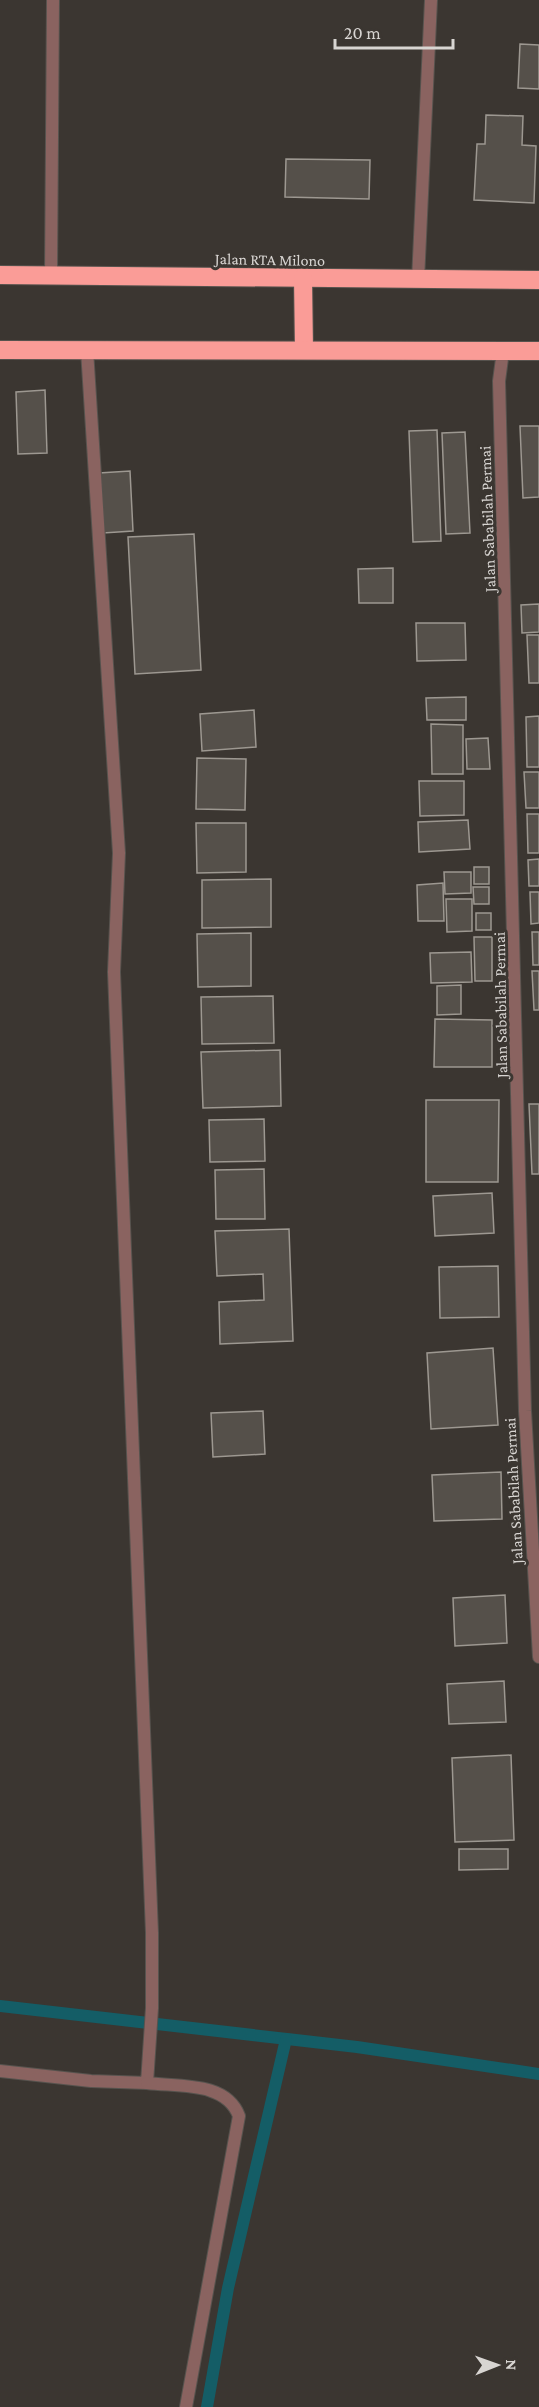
<svg xmlns="http://www.w3.org/2000/svg" width="539" height="2407" viewBox="0 0 539 2407" font-family="'Crimson Pro',serif">
  <style>
    .lines { fill: none; stroke-linecap: round; stroke-linejoin: round }
    .stream { stroke: #145d66; stroke-width: 12 }
    .building { fill: #55504a; stroke: #9d9891; stroke-width: 1.5 }
    .lane-casing { stroke: #57534e; stroke-width: 14 }
    .street-casing { stroke: #57534e; stroke-width: 14 }
    .highway-casing { stroke: #57534e; stroke-width: 20 }
    .lane { stroke: #8a6360; stroke-width: 12 }
    .street { stroke: #8a6360; stroke-width: 12 }
    .highway { stroke: #fa9c97; stroke-width: 18 }
    .labels { text-anchor: middle; stroke-width: 6; stroke-linejoin: round; paint-order: stroke }
    .street-label { font-size: 16px; fill: #d8d5d2; stroke: #3b3631 }
  </style>
  <rect width="100%" height="100%" fill="#3b3631"/>
  <g class="lines">
    <!-- stream -->
    <g class="stream">
      <path d="M0,2006L357,2047L539,2074"/>
      <path d="M207,2407L228,2288L286,2039"/>
    </g>
  </g>
  <!-- building -->
  <g class="building">
    <path d="M520,44L539,45V89L518,88Z"/>
    <path d="M486,115L523,116L522,145L536,146L534,203L474,200L477,144H485Z"/>
    <path d="M286,159L370,160L369,199L285,197Z"/>
    <path d="M45,390L47,453L18,454L16,392Z"/>
    <path d="M520,426H539V497L523,498Z"/>
    <path d="M437,430L441,541L413,542L409,431Z"/>
    <path d="M465,432L470,533L446,534L442,433Z"/>
    <path d="M130,471L133,531L103,533L99,473Z"/>
    <path d="M194,534L201,670L135,674L128,537Z"/>
    <path d="M393,568V603H359L358,569Z"/>
    <path d="M539,604V632L522,633L521,605Z"/>
    <path d="M416,623H465L466,660L417,661Z"/>
    <path d="M527,635H539V683H529Z"/>
    <path d="M466,697V720H427L426,698Z"/>
    <path d="M254,710L256,747L202,751L200,714Z"/>
    <path d="M539,716V767H527L526,717Z"/>
    <path d="M431,724L463,725V774H432Z"/>
    <path d="M488,738L490,769H467L466,739Z"/>
    <path d="M197,758L246,759L245,810L196,809Z"/>
    <path d="M524,772H539V808H526Z"/>
    <path d="M419,781H464V815L420,816Z"/>
    <path d="M527,814H539V853H528Z"/>
    <path d="M468,820L470,849L419,852L418,822Z"/>
    <path d="M196,823H246V872L197,873Z"/>
    <path d="M539,859V886H529L528,860Z"/>
    <rect x="474" y="867" width="15" height="17"/>
    <path d="M444,872H471V893L445,894Z"/>
    <path d="M271,879V927L202,928V880Z"/>
    <path d="M443,883L444,921H418L417,885Z"/>
    <path d="M473,887H489V904H474Z"/>
    <path d="M530,892H539V923L531,924Z"/>
    <path d="M446,899H472V931L447,932Z"/>
    <rect x="476" y="913" width="15" height="17"/>
    <path d="M532,932H539V965H533Z"/>
    <path d="M251,933V986L198,987L197,934Z"/>
    <path d="M474,937H492V981H475Z"/>
    <path d="M471,952L472,982L431,983L430,953Z"/>
    <path d="M532,971H539V1010H534Z"/>
    <path d="M461,985V1014L437,1015V986Z"/>
    <path d="M273,996L274,1043L202,1044L201,997Z"/>
    <path d="M435,1019L492,1020V1067H434Z"/>
    <path d="M280,1050L281,1106L203,1108L201,1052Z"/>
    <path d="M426,1100H499L498,1182H426Z"/>
    <path d="M529,1104H539V1174H532Z"/>
    <path d="M264,1119L265,1161L210,1162L209,1120Z"/>
    <path d="M264,1169L265,1219H216L215,1170Z"/>
    <path d="M492,1193L494,1233L435,1236L433,1196Z"/>
    <path d="M289,1229L293,1341L220,1344L219,1302L264,1300L263,1274L217,1276L215,1231Z"/>
    <path d="M498,1266L499,1317L440,1318L439,1267Z"/>
    <path d="M493,1348L498,1425L431,1429L427,1353Z"/>
    <path d="M263,1411L265,1454L213,1457L211,1413Z"/>
    <path d="M501,1472L502,1519L434,1521L432,1475Z"/>
    <path d="M505,1595L507,1643L455,1646L453,1598Z"/>
    <path d="M504,1681L506,1722L449,1724L447,1684Z"/>
    <path d="M511,1755L514,1840L455,1842L452,1758Z"/>
    <path d="M459,1849H508V1869L459,1870Z"/>
  </g>
  <g class="lines">
    <defs>
      <path id="lane" d="M51,276L53,0"/>
      <g id="street">
        <path d="M418,280L431,0"/>
        <path d="M503,351L499,381L525,1411L539,1657"/>
        <path d="M0,2071L91,2081L147,2083L152,2008V1933L114,972L119,853L87,350"/>
        <path d="M147,2083C178,2087 226,2081 239,2116L186,2407"/>
      </g>
      <g id="highway">
        <path d="M0,275L539,280"/>
        <path d="M303,278L304,350"/>
        <path d="M0,350L539,351"/>
      </g>
    </defs>
    <!-- lane casing -->
    <use href="#lane" class="lane-casing"/>
    <!-- street casing -->
    <use href="#street" class="street-casing"/>
    <!-- highway casing -->
    <use href="#highway" class="highway-casing"/>
    <!-- lane -->
    <use href="#lane" class="lane"/>
    <!-- street -->
    <use href="#street" class="street"/>
    <!-- highway -->
    <use href="#highway" class="highway"/>
  </g>
  <g class="labels">
    <!-- street labels -->
    <g class="street-label">
      <text transform="translate(270 259) rotate(1)" y="6">Jalan RTA Milono</text>
      <text transform="translate(487 519) rotate(-92)" y="6">Jalan Sababilah Permai</text>
      <text transform="translate(500 1005) rotate(-91)" y="6">Jalan Sababilah Permai</text>
      <text transform="translate(513 1491) rotate(-93)" y="6">Jalan Sababilah Permai</text>
    </g>
  </g>
  <!-- north arrow -->
  <g transform="translate(497 2365) rotate(89)" stroke="#3b3631" stroke-width="4.5" paint-order="stroke">
  <path d="M0-4.5L10 22L0 15L-10 22Z" fill="#d8d5d2"/>
  <text y="-9" font-size="16" font-weight="bold" text-anchor="middle" fill="#d8d5d2">N</text>
  </g>
  <!-- scale -->
  <path d="M335 39v9h118v-9" fill="none" stroke="#d8d5d2" stroke-width="3"/>
  <text x="344" y="39" font-size="18" fill="#d8d5d2" stroke="#3b3631" stroke-width="4.5" paint-order="stroke">20 m</text>
</svg>
